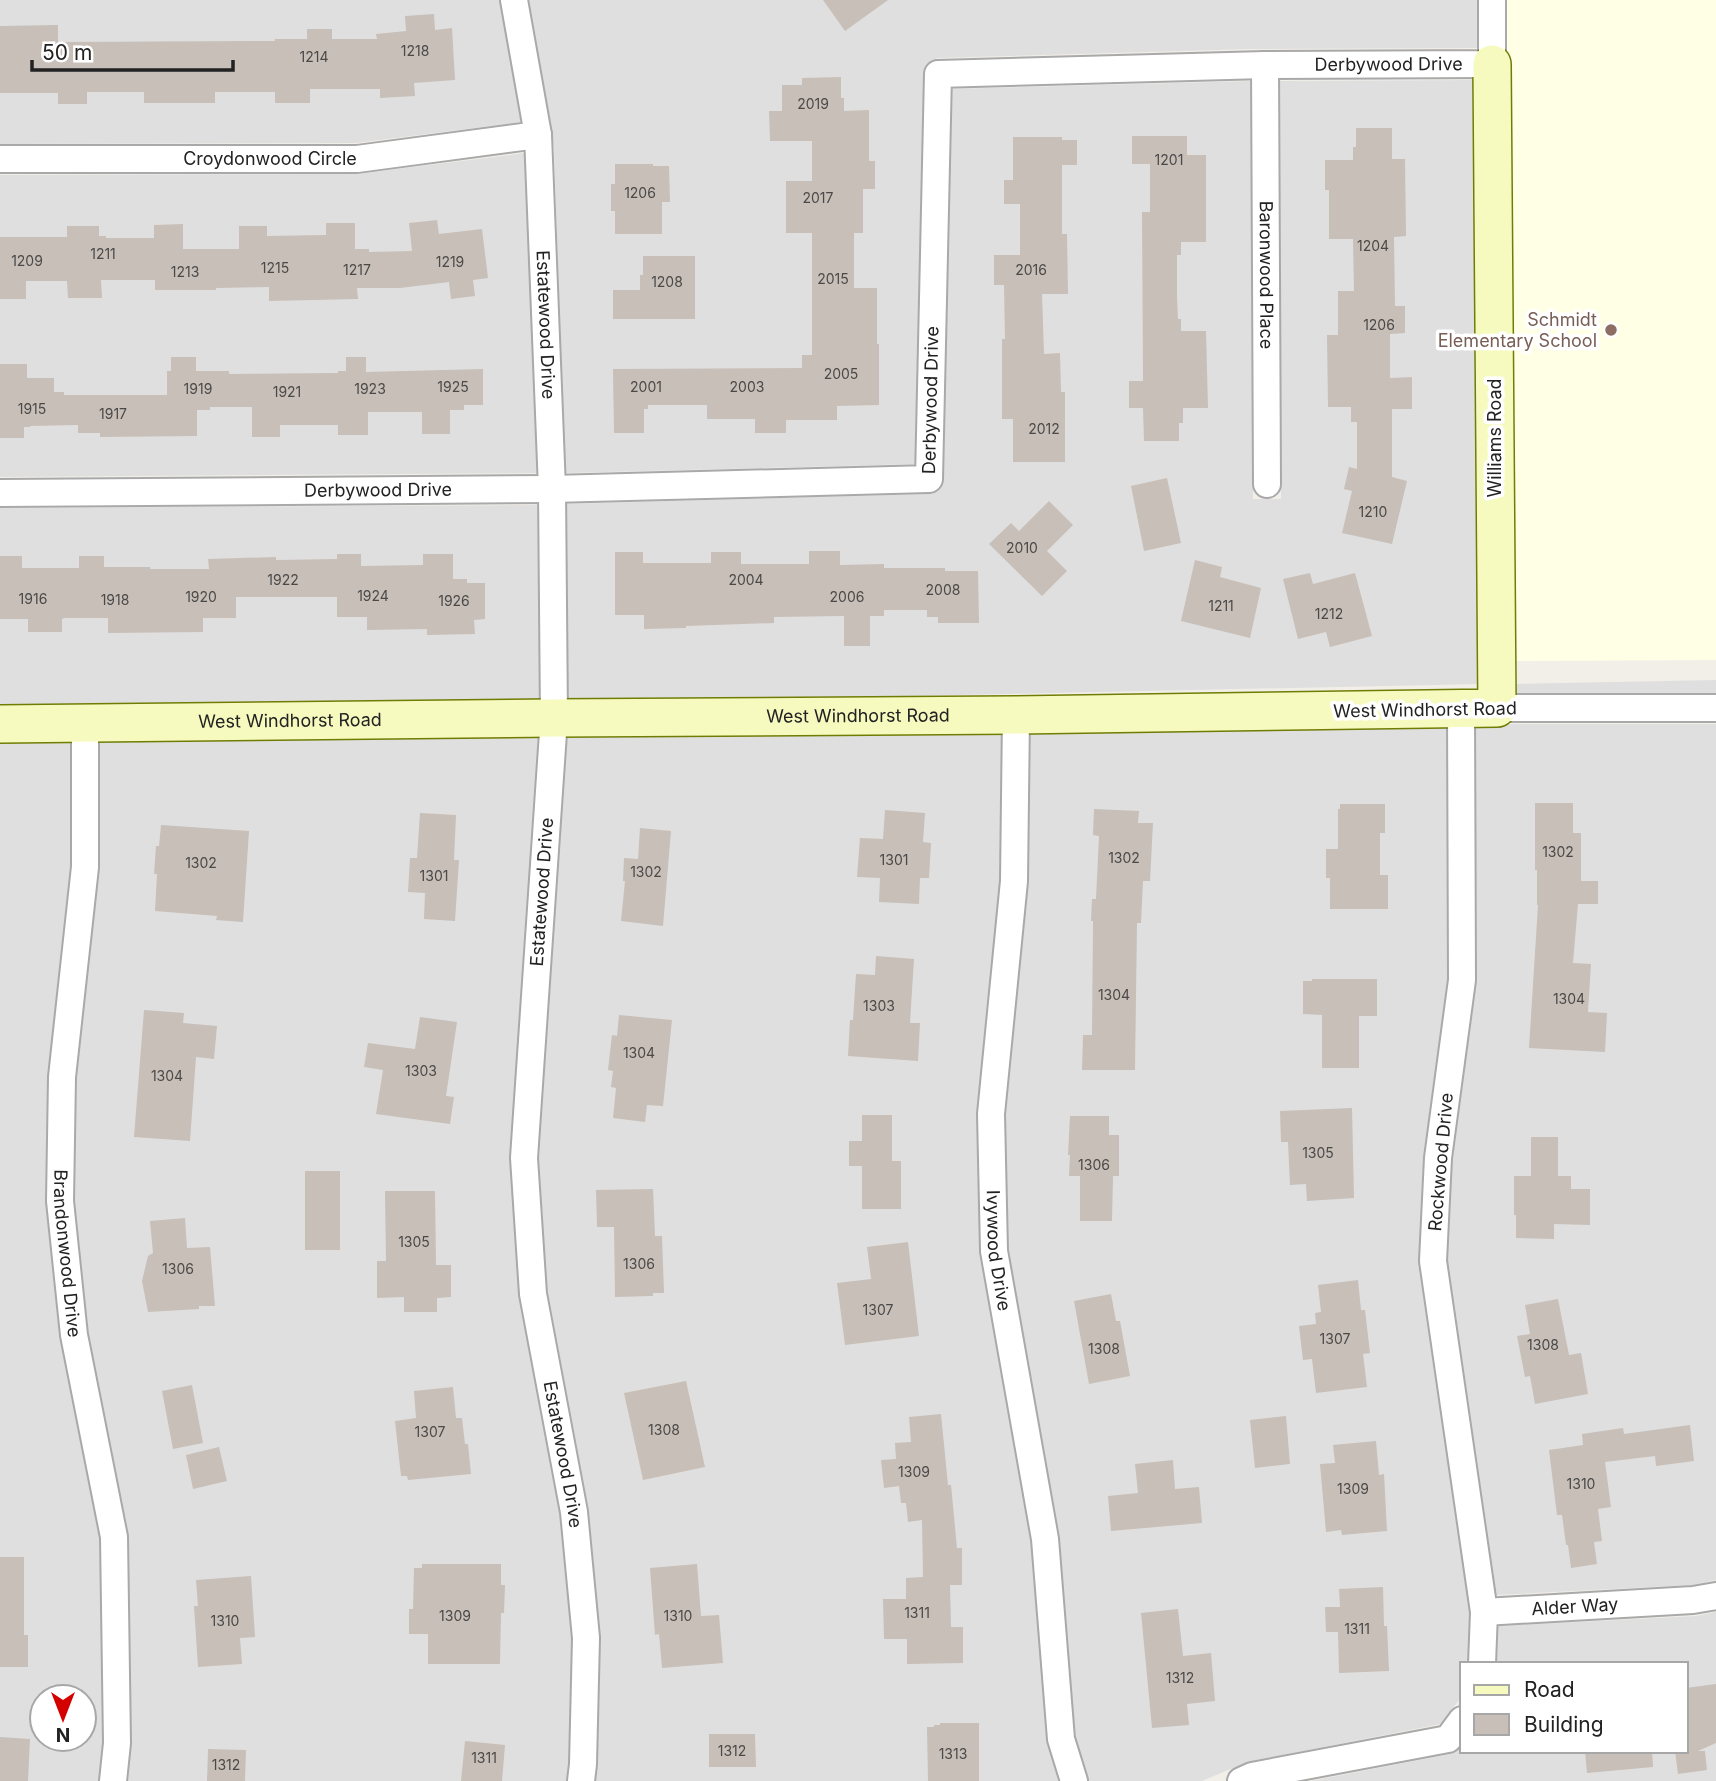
<svg xmlns="http://www.w3.org/2000/svg" width="1716" height="1781" viewBox="0 0 1716 1781" font-family="Inter,sans-serif">
  <style>
    .residential { fill: #e0dfdf; fill-rule: evenodd }
    .education { fill: #ffffe5 }
    .building { fill: #c7bfb8 }
    .lines { fill: none; stroke-linecap: round; stroke-linejoin: round }
    .street-casing { stroke: #a9a9a9; stroke-width: 30 }
    .secondary-casing { stroke: #707d05; stroke-width: 40 }
    .street { stroke: #fff; stroke-width: 26 }
    .secondary { stroke: #f7fabf; stroke-width: 37 }
    .education-dot { fill: #8d6e63; stroke: #fff; stroke-width: 2.5 }
    .labels { text-anchor: middle; stroke-width: 7; stroke-linejoin: round; paint-order: stroke }
    .number-label { font-size: 14px; fill: #4b4948 }
    .street-label { font-size: 18px; fill: #222; stroke: #fff }
    .education-label { font-size: 18px; fill: #785e54; stroke: #fff; text-anchor: end }
  </style>
  <rect width="100%" height="100%" fill="#f2efe9"/>
  <!-- residential -->
  <g class="residential">
    <path d="M0,0H500L521,122L356,143L0,144Z"/>
    <path d="M528,0H1478V48L1252,49L937,58L924,74L915,464L565,473L554,149L550,119Z"/>
    <path d="M1478,80L1480,684L716,700L568,702L565,504L929,494L943,479L951,89L1252,81L1253,499H1281L1279,81Z"/>
    <path d="M525,153L537,473L0,477V175L357,174Z"/>
    <path d="M538,505L540,702L0,707V508Z"/>
    <path d="M1716,680V693H1510V684Z"/>
    <path d="M1475,724H1716V1580L1692,1585L1496,1595L1447,1260L1452,1160L1476,980Z"/>
    <path d="M1447,725L1449,979L1424,1156L1420,1260L1470,1613L1468,1664H1462V1696L1441,1724L1247,1762L1202,1781H1089L1074,1735L1058,1536L1008,1250L1005,1115L1028,883L1030,731Z"/>
    <path d="M1002,731L1001,880L977,1113L980,1252L1031,1541L1047,1740L1059,1781H595L597,1766L600,1638L587,1509L546,1292L538,1158L567,733Z"/>
    <path d="M539,733L510,1156L519,1297L560,1514L572,1638L569,1763L567,1781H127L131,1743L127,1537L87,1332L74,1200L76,1078L99,867V739Z"/>
    <path d="M0,739H72V866L48,1075L46,1201L60,1338L100,1539L103,1743L99,1781H0ZM42,1697H84V1739H42Z"/>
    <path d="M1716,1612V1781H1311L1450,1754L1462,1744V1751H1686V1664H1496L1498,1626L1696,1616Z"/>
  </g>
  <!-- education -->
  <path class="education" d="M1504,0H1716V660L1509,661Z"/>
  <!-- building -->
  <g class="building">
    <path d="M823,0H888L845,31Z"/>
    <path d="M434,14L435,30L452,28L455,80L414,83L415,96L380,98V89H310V103H275V92H215V103H144V92H87V104H58V93H0V26L58,25V42L275,41V39H307V29H332V39H377L376,34L406,31L405,16Z"/>
    <path d="M841,77V98H844V111L869,110V161H875V189H863V233H854V288H877V344H879V405L837,406V420H786V433H755V419H707V405H648V409H644V433H614L613,369L802,368V355H812V233H786V181H812V141H770L769,111H782V85H802V78Z"/>
    <path d="M1356,128H1392V159H1405L1406,236L1394,237L1395,306H1405V333L1390,334V378L1412,377V409H1392V477L1407,481L1392,544L1342,533L1352,491L1344,489L1349,467L1357,469V422H1351V407H1328L1327,335H1338V291H1354L1353,239H1329V190H1325V160H1353V147H1356Z"/>
    <path d="M1132,136H1187V155H1206V242H1181V255H1177V298L1178,319H1181V331H1206L1208,408H1183V423H1179V441H1144L1143,408H1129V381H1143V379L1142,212H1150V164H1132Z"/>
    <path d="M1013,137H1062V140H1077V165H1062V234H1067L1068,294H1042L1044,354L1060,353L1061,392H1065V462H1013V419H1002V339H1005L1004,285H994V255H1020V204H1004V180H1013Z"/>
    <path d="M615,164H653V166H669L670,202H662V234H615V211H611V184H615Z"/>
    <path d="M437,220L439,234L482,229L488,278L473,280L475,296L451,299L449,282L400,288H357L358,299L269,301V287L216,288V290H155V280H101L102,298H68L67,281H26V299H0V237H67V226H99V236H106V238H154V225L183,224V249H239V226H267V236L326,235V223H355V249H369V252L412,251L409,223Z"/>
    <path d="M643,256H695V319H613V290H640V275H643Z"/>
    <path d="M171,357H196V371H229V374L338,373V371H346V357H366V372L483,369V405H464V410H450V434H422V412H368V435H338V425H280V437H252V407H210V410H197V436L100,437V433H78V425L30,426V427H24V438H0V364H27V378H54V392H64V395H167V371H171Z"/>
    <path d="M1167,478L1181,543L1144,551L1131,486Z"/>
    <path d="M1049,501L1073,525L1047,551L1067,571L1042,596L989,544L1011,523L1019,531Z"/>
    <path d="M809,551H840V565L884,564V568H945V571H978L979,623H938V617H927V610H884V616H870V646H844V616L774,617V623L686,626V628L644,629V615H615V552H643V563H711V552H741V564H809Z"/>
    <path d="M337,554H361V566L423,565V554H453V579H467V583H485V619L474,620L475,634L427,635V629L367,630V617H337V597H236V618H203V632L108,633V618H64L62,619V632H28V619H0V556H22V568H79V556H104V567H150V569H209L208,559L276,557V560L337,559Z"/>
    <path d="M1195,560L1222,567L1220,577L1261,588L1250,638L1181,621Z"/>
    <path d="M1310,573L1313,584L1355,573L1372,636L1330,647L1326,632L1298,639L1283,579Z"/>
    <path d="M1535,803H1573V833H1581V881H1598V904H1578L1573,963L1591,964L1588,1012L1607,1013L1605,1052L1529,1048L1538,905H1537V870H1535Z"/>
    <path d="M1340,804H1385V833H1380V875H1388V909H1330V878H1326V849H1338V809H1340Z"/>
    <path d="M1094,809L1139,811L1138,823H1153L1150,881H1143L1141,923H1137L1135,1070H1082L1083,1035H1092L1093,921H1091L1092,899H1096L1099,836L1093,835Z"/>
    <path d="M885,810L925,813L923,842L931,843L929,878H920L919,904L879,902L880,878L857,877L860,838L883,839Z"/>
    <path d="M420,813L456,815L454,860H459L455,921L424,919L425,893L408,892L410,858H417Z"/>
    <path d="M161,825L249,831L243,922L216,920L217,916L155,911L157,874H154L156,846H159Z"/>
    <path d="M640,828L671,831L663,926L621,921L625,881H623L624,858L638,859Z"/>
    <path d="M876,956L914,959L910,1023H920L918,1061L848,1056L850,1020H853L856,974L875,975Z"/>
    <path d="M1312,979H1377V1016H1359V1068H1322V1015L1303,1014V981H1312Z"/>
    <path d="M144,1010L184,1013L183,1023L217,1026L214,1059L196,1057L190,1141L134,1137Z"/>
    <path d="M619,1015L672,1020L663,1106L647,1105L645,1122L613,1118L616,1088L611,1087L613,1071L608,1070L612,1035L617,1036Z"/>
    <path d="M420,1017L457,1022L446,1096L454,1097L450,1124L376,1114L383,1070L364,1067L368,1043L415,1049Z"/>
    <path d="M1352,1108L1354,1198L1307,1201L1306,1184L1290,1185L1288,1142H1281L1280,1111Z"/>
    <path d="M862,1115H892V1161H901V1209H862V1166H849V1141H862Z"/>
    <path d="M1070,1116H1109V1135H1119V1176H1113L1112,1221H1080V1176H1069L1070,1155H1068Z"/>
    <path d="M1531,1137H1558V1176H1571V1189H1590V1225L1554,1224V1239L1516,1238V1215H1514V1176H1531Z"/>
    <rect x="305" y="1171" width="35" height="79"/>
    <path d="M653,1189L655,1236H662L664,1293H653V1296L615,1297L614,1227H597L596,1190Z"/>
    <path d="M385,1191H435L436,1265H451V1297L437,1298V1312H404V1297L377,1298V1261H386Z"/>
    <path d="M185,1218L187,1248L210,1247L215,1306H199V1309L148,1312L142,1281L148,1256L153,1253L150,1221Z"/>
    <path d="M908,1242L919,1336L845,1345L837,1283L871,1279L867,1247Z"/>
    <path d="M1358,1280L1361,1310H1365L1370,1353L1363,1354L1367,1387L1316,1393L1312,1359L1303,1360L1299,1326L1316,1324L1315,1313L1321,1312L1318,1285Z"/>
    <path d="M1111,1294L1116,1321H1120L1130,1376L1089,1384L1074,1301Z"/>
    <path d="M1558,1299L1569,1355L1581,1353L1588,1394L1535,1404L1530,1376L1525,1377L1517,1336L1530,1334L1525,1305Z"/>
    <path d="M686,1381L705,1467L643,1480L624,1393Z"/>
    <path d="M192,1385L203,1443L173,1449L162,1391Z"/>
    <path d="M453,1387L456,1418H462L465,1444H468L471,1474L408,1480L407,1476H401L395,1421L416,1418L414,1391Z"/>
    <path d="M941,1414L948,1485H951L957,1548H962V1585H950L951,1627H963V1663L907,1664V1639H884L883,1599H906V1578L923,1577L922,1520L908,1522L906,1503H901L899,1486L884,1488L881,1460L896,1459L895,1443L911,1442L909,1417Z"/>
    <path d="M1286,1416L1290,1464L1255,1468L1250,1420Z"/>
    <path d="M1690,1425L1694,1461L1656,1466L1655,1456L1605,1462L1611,1507L1598,1509L1602,1541L1594,1542L1597,1564L1571,1568L1568,1545H1566L1562,1515H1557L1549,1450L1583,1445L1582,1434L1623,1428L1624,1434Z"/>
    <path d="M1376,1441L1379,1475L1384,1474L1387,1531L1342,1535L1341,1530L1326,1532L1320,1464L1335,1463L1333,1445Z"/>
    <path d="M219,1447L227,1481L193,1489L186,1455Z"/>
    <path d="M1173,1460L1175,1489L1199,1487L1202,1523L1111,1531L1108,1496L1138,1493L1135,1464Z"/>
    <path d="M0,1557H24V1635H28V1667H0Z"/>
    <path d="M422,1564H501V1585H505L504,1613H501L500,1664H428V1634H409V1609H413L414,1568H422Z"/>
    <path d="M697,1564L701,1616L719,1615L723,1663L662,1668L659,1634L655,1635L650,1568Z"/>
    <path d="M251,1576L255,1637L240,1638L242,1664L198,1667L194,1606H198L196,1580Z"/>
    <path d="M1383,1587L1384,1626H1387L1389,1671L1339,1673L1338,1632H1326L1325,1607H1340L1339,1589Z"/>
    <path d="M1178,1609L1183,1656L1211,1653L1215,1701L1187,1704L1189,1725L1152,1728L1141,1613Z"/>
    <path d="M1716,1684V1743L1698,1751H1705L1707,1770L1678,1774L1675,1751H1686V1688Z"/>
    <path d="M940,1723H979V1781H928L927,1727H934V1725H940Z"/>
    <path d="M709,1734H755L756,1767H709Z"/>
    <path d="M0,1737L30,1739L28,1781H0Z"/>
    <path d="M465,1741L505,1745L502,1781H461Z"/>
    <path d="M208,1749L246,1750L245,1781H207Z"/>
    <path d="M1585,1751H1652L1653,1767L1587,1773Z"/>
  </g>
  <g class="lines">
    <defs>
      <g id="street">
        <path id="s1" d="M514,0L538,135L552,489L554,718L524,1158L533,1294L574,1512L586,1638L583,1764L581,1781"/>
        <path id="s2" d="M1265,65L1267,484"/>
        <path id="s3" d="M0,159H357L538,135"/>
        <path id="s4" d="M0,493L552,489L929,479L938,74L1265,65L1492,64V0"/>
        <path d="M1497,708H1716"/>
        <path d="M1461,709L1462,980L1438,1158L1433,1261L1484,1612L1482,1664"/>
        <path id="s5" d="M1016,715L1014,881L991,1114L994,1251L1045,1539L1061,1739L1074,1781"/>
        <path id="s6" d="M85,723V867L62,1077L60,1201L74,1335L114,1537L117,1743L113,1781"/>
        <path id="s7" d="M1484,1612L1693,1600L1716,1596"/>
        <path d="M1241,1781L1252,1776L1448,1739L1462,1720"/>
      </g>
      <g id="secondary">
        <path id="s8" d="M0,724L554,718L1016,715L1497,708L1492,64"/>
      </g>
    </defs>
    <!-- street casing -->
    <use href="#street" class="street-casing"/>
    <!-- secondary casing -->
    <use href="#secondary" class="secondary-casing"/>
    <!-- street -->
    <use href="#street" class="street"/>
    <!-- secondary -->
    <use href="#secondary" class="secondary"/>
  </g>
  <!-- markers -->
  <circle class="education-dot" cx="1611" cy="330" r="7"/>
  <g class="labels">
    <!-- number labels -->
    <g class="number-label">
      <text x="415" y="56">1218</text>
      <text x="314" y="62">1214</text>
      <text x="813" y="109">2019</text>
      <text x="1169" y="165">1201</text>
      <text x="640" y="198">1206</text>
      <text x="818" y="203">2017</text>
      <text x="1373" y="251">1204</text>
      <text x="103" y="259">1211</text>
      <text x="27" y="266">1209</text>
      <text x="450" y="267">1219</text>
      <text x="275" y="273">1215</text>
      <text x="357" y="275">1217</text>
      <text x="1031" y="275">2016</text>
      <text x="185" y="277">1213</text>
      <text x="833" y="284">2015</text>
      <text x="667" y="287">1208</text>
      <text x="1379" y="330">1206</text>
      <text x="841" y="379">2005</text>
      <text x="453" y="392">1925</text>
      <text x="646" y="392">2001</text>
      <text x="747" y="392">2003</text>
      <text x="198" y="394">1919</text>
      <text x="370" y="394">1923</text>
      <text x="287" y="397">1921</text>
      <text x="32" y="414">1915</text>
      <text x="113" y="419">1917</text>
      <text x="1044" y="434">2012</text>
      <text x="1373" y="517">1210</text>
      <text x="1022" y="553">2010</text>
      <text x="283" y="585">1922</text>
      <text x="746" y="585">2004</text>
      <text x="943" y="595">2008</text>
      <text x="373" y="601">1924</text>
      <text x="201" y="602">1920</text>
      <text x="847" y="602">2006</text>
      <text x="33" y="604">1916</text>
      <text x="115" y="605">1918</text>
      <text x="454" y="606">1926</text>
      <text x="1221" y="611">1211</text>
      <text x="1329" y="619">1212</text>
      <text x="1558" y="857">1302</text>
      <text x="1124" y="863">1302</text>
      <text x="894" y="865">1301</text>
      <text x="201" y="868">1302</text>
      <text x="646" y="877">1302</text>
      <text x="434" y="881">1301</text>
      <text x="1114" y="1000">1304</text>
      <text x="1569" y="1004">1304</text>
      <text x="879" y="1011">1303</text>
      <text x="639" y="1058">1304</text>
      <text x="421" y="1076">1303</text>
      <text x="167" y="1081">1304</text>
      <text x="1318" y="1158">1305</text>
      <text x="1094" y="1170">1306</text>
      <text x="414" y="1247">1305</text>
      <text x="639" y="1269">1306</text>
      <text x="178" y="1274">1306</text>
      <text x="878" y="1315">1307</text>
      <text x="1335" y="1344">1307</text>
      <text x="1543" y="1350">1308</text>
      <text x="1104" y="1354">1308</text>
      <text x="664" y="1435">1308</text>
      <text x="430" y="1437">1307</text>
      <text x="914" y="1477">1309</text>
      <text x="1581" y="1489">1310</text>
      <text x="1353" y="1494">1309</text>
      <text x="917" y="1618">1311</text>
      <text x="455" y="1621">1309</text>
      <text x="678" y="1621">1310</text>
      <text x="225" y="1626">1310</text>
      <text x="1357" y="1634">1311</text>
      <text x="1180" y="1683">1312</text>
      <text x="732" y="1756">1312</text>
      <text x="953" y="1759">1313</text>
      <text x="484" y="1763">1311</text>
      <text x="226" y="1770">1312</text>
    </g>
    <!-- street labels -->
    <g class="street-label">
      <text dy="6" stroke="none"><textPath href="#s4" startOffset="1785">Derbywood Drive</textPath></text>
      <text dy="6" stroke="none"><textPath href="#s3" startOffset="270">Croydonwood Circle</textPath></text>
      <text dy="6" stroke="none"><textPath href="#s2" startOffset="210">Baronwood Place</textPath></text>
      <text dy="6" stroke="none"><textPath href="#s1" startOffset="327">Estatewood Drive</textPath></text>
      <text dy="6" stroke="none"><textPath href="#s4" startOffset="1008">Derbywood Drive</textPath></text>
      <text transform="translate(1495 438) rotate(-90)" y="6">Williams Road</text>
      <text dy="6" stroke="none"><textPath href="#s4" startOffset="378">Derbywood Drive</textPath></text>
      <text transform="translate(1425 710) rotate(-1)" y="6">West Windhorst Road</text>
      <text dy="6" stroke="none"><textPath href="#s8" startOffset="858">West Windhorst Road</textPath></text>
      <text dy="6" stroke="none"><textPath href="#s8" startOffset="290">West Windhorst Road</textPath></text>
      <text transform="translate(542 892) rotate(-86)" y="6">Estatewood Drive</text>
      <text transform="translate(1441 1162) rotate(-85)" y="6">Rockwood Drive</text>
      <text dy="6" stroke="none"><textPath href="#s5" startOffset="537">Ivywood Drive</textPath></text>
      <text dy="6" stroke="none"><textPath href="#s6" startOffset="532">Brandonwood Drive</textPath></text>
      <text dy="6" stroke="none"><textPath href="#s1" startOffset="1461">Estatewood Drive</textPath></text>
      <text dy="6" stroke="none"><textPath href="#s7" startOffset="91">Alder Way</textPath></text>
    </g>
    <!-- education labels -->
    <g class="education-label">
      <text x="1597" y="326">Schmidt<tspan x="1597" dy="21">Elementary School</tspan></text>
    </g>
  </g>
  <!-- legend -->
  <rect x="1460" y="1662" width="228" height="91" fill="#ffffff" stroke="#a7a7a7" stroke-width="2"/>
  <rect x="1474" y="1685" width="35" height="10" fill="#f7fabf" stroke="#a7a7a7" stroke-width="2"/>
  <text x="1524" y="1697" font-size="21" fill="#222222">Road</text>
  <rect x="1474" y="1714" width="35" height="21" fill="#c7bfb8" stroke="#a7a7a7" stroke-width="2"/>
  <text x="1524" y="1732" font-size="21" fill="#222222">Building</text>
  <!-- north arrow -->
  <g transform="translate(63 1718) rotate(180)"><circle r="33" fill="#ffffff" stroke="#a7a7a7" stroke-width="2"/>
  <path d="M0-5L12 26L0 18L-12 26Z" fill="#d40000"/>
  <text y="-10" font-size="19" font-weight="bold" text-anchor="middle" fill="#222222">N</text>
  </g>
  <!-- scale -->
  <path d="M32 60v10h201v-10" fill="none" stroke="#222222" stroke-width="3.5"/>
  <text x="42" y="60" font-size="21" fill="#222222" stroke="#ffffff" stroke-width="5" paint-order="stroke">50 m</text>
</svg>
